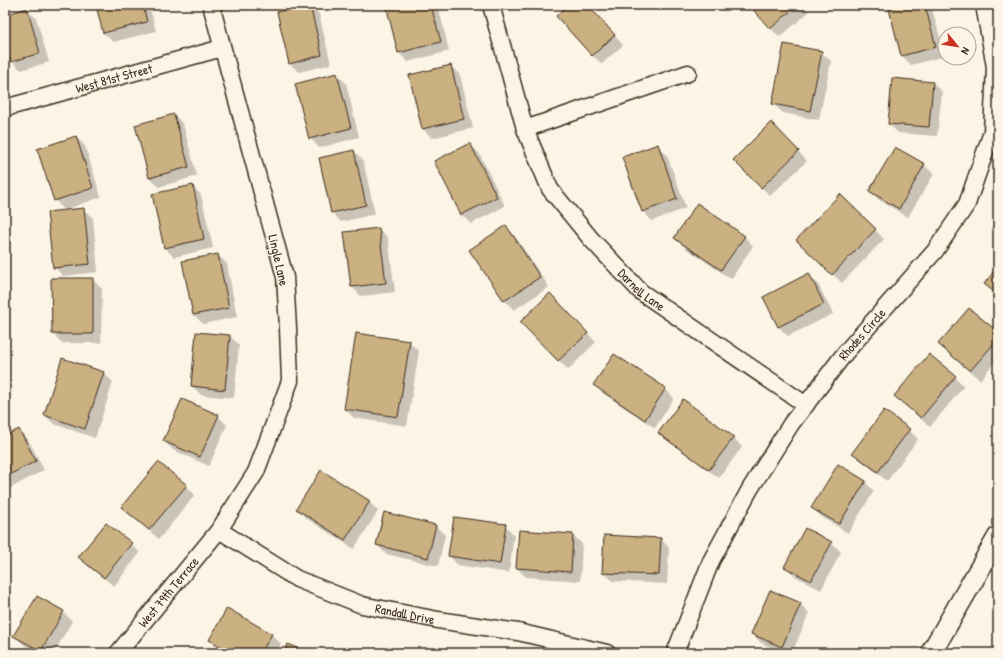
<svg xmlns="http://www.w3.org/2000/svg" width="1003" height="658" viewBox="0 0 1003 658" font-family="'Patrick Hand',sans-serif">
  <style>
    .shadow { fill: #0003 }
    .building { fill: #cbb081; stroke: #3b2a1e }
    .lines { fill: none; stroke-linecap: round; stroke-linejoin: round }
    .minor-casing { stroke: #3b2a1e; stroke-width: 19 }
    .tertiary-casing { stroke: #3b2a1e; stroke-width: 23 }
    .minor { stroke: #fcf5e5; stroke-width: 16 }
    .tertiary { stroke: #fcf5e5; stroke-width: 20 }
    .labels { text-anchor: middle; stroke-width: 3; stroke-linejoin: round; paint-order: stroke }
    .street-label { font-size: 13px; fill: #3b2a1e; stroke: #fcf5e5 }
  </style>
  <rect width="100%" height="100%" fill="#fcf5e5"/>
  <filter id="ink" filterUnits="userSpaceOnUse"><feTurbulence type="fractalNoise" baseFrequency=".025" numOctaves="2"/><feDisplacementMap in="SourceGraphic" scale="8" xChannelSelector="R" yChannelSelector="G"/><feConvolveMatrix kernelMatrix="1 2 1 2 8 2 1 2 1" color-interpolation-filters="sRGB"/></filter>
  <g filter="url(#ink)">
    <!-- shadow -->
    <g class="shadow">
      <path d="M5,5H21L5,9Z"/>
      <path d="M97,5H149L156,31L113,42L104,33Z"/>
      <path d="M309,5H310L319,14L331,64L299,72L289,63Z"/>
      <path d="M387,5H438L449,51L408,62L399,53Z"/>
      <path d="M570,5H588L623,45L602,64L592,55Z"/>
      <path d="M751,5H803L809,12L780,37L770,28Z"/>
      <path d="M889,5H931L945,56L911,65L902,56Z"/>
      <path d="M26,9L36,18L49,62L21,70L12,61L5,40V16Z"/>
      <path d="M821,52L831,61L819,120L783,113L773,104Z"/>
      <path d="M451,66L460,75L473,128L432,138L423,129Z"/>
      <path d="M336,74L346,83L359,137L319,148L310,138Z"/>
      <path d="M932,82L942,92L937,136L898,133L889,124Z"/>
      <path d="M174,115L183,124L197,176L159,187L150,178Z"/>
      <path d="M771,124L807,161L770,196L735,160Z"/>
      <path d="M76,137L85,146L101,197L64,210L55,200Z"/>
      <path d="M470,144L479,153L505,206L471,224L461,215Z"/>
      <path d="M657,145L667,155L686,208L652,221L643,211Z"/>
      <path d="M354,151L363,160L375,214L341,222L332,212Z"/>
      <path d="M924,165L934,174L908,217L879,200L870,191Z"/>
      <path d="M192,186L201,195L213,248L174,257L165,248Z"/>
      <path d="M840,195L884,239L842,283L797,240Z"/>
      <path d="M83,209L93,218L98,272L63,276L54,267Z"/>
      <path d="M506,227L515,236L549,287L514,310L505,301L471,250Z"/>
      <path d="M379,229L388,238L395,292L361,296L352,287L345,233Z"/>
      <path d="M744,236L753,246L731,279L684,247L675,238Z"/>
      <path d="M218,255L227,264L237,317L203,324L194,315L183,262Z"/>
      <path d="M809,275L818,284L833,314L788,336L779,327L764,297Z"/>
      <path d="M92,279L102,289L101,343H62L53,334Z"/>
      <path d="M550,295L596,342L568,370L522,322Z"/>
      <path d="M998,333V358L980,380L948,353L939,344Z"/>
      <path d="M230,336L239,345L234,398L201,395L192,386Z"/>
      <path d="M409,342L419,351L407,426L354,418L345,409Z"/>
      <path d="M104,373L113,382L95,438L54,424L45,415Z"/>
      <path d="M955,377L964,386L930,427L905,405L895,396Z"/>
      <path d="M594,385L665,389L674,398L655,428L604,394Z"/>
      <path d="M218,416L227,425L209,466L173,450L164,441Z"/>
      <path d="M18,430L28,439L44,470L5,491V437Z"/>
      <path d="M909,430L918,439L887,481L863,462L854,453Z"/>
      <path d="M660,433L733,437L742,447L719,478L669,442Z"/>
      <path d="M865,482L874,491L848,533L822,517L812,508Z"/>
      <path d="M186,486L195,495L159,539L131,516L122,507Z"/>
      <path d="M369,502L378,511L354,549L306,518L297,509Z"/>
      <path d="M384,513L436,526L445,535L438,566L386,554L377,545Z"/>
      <path d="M505,525L514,535L509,573L458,565L449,556Z"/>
      <path d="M805,529L832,543L841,552L821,590L795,576L785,566Z"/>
      <path d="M573,535L582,544L580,581L526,577L517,568Z"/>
      <path d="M660,538L669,548L667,584L613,581L603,572Z"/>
      <path d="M131,544L140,553L114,586L89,567L80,557Z"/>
      <path d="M800,604L809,613L792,653H784L761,643L752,634Z"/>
      <path d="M63,612L72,621L54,653H38L24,645L15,636Z"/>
      <path d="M272,635L281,644L275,653H226L220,649L210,640Z"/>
    </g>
    <!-- building -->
    <g class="building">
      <path d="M96,5H143L147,22L103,33Z"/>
      <path d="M305,5H310L322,55L289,64L277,12Z"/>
      <path d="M386,5H431L441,42L398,53Z"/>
      <path d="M568,5H588L615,35L592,56L556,16Z"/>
      <path d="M749,5H798L770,29Z"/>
      <path d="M888,5H925L936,47L901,56Z"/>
      <path d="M27,8L40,53L11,62L5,43V15Z"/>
      <path d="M784,44L822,51L810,111L772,104Z"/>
      <path d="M451,65L464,119L422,129L409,75Z"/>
      <path d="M337,73L351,128L309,139L295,84Z"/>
      <path d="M892,78L933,82L929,127L888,124Z"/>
      <path d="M174,114L189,167L149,178L135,125Z"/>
      <path d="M771,122L799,151L761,188L733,160Z"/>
      <path d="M76,136L93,188L54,201L37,149Z"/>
      <path d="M470,143L497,197L461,215L434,161Z"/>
      <path d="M658,144L677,199L642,212L622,157Z"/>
      <path d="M895,147L925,164L899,209L869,191Z"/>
      <path d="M354,150L366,205L331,213L319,158Z"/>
      <path d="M193,185L204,239L164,248L152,194Z"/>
      <path d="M840,194L876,229L832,275L796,240Z"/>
      <path d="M697,203L745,236L721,270L674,238Z"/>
      <path d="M84,208L90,264L53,268L47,212Z"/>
      <path d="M506,225L540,277L504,301L469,250Z"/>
      <path d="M379,228L386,283L351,287L344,232Z"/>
      <path d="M218,254L229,308L193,315L182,261Z"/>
      <path d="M998,266V295L984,284Z"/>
      <path d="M809,273L824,304L778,327L763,297Z"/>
      <path d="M51,278H93V334H52Z"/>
      <path d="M550,293L588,333L558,361L520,322Z"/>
      <path d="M969,308L998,332V339L970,371L938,344Z"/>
      <path d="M196,332L230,335L225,390L191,386Z"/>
      <path d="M356,333L410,341L398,417L344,409Z"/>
      <path d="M614,354L666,388L645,420L593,385Z"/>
      <path d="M929,354L956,376L921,418L894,396Z"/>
      <path d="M62,358L104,372L85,429L44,415Z"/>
      <path d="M182,399L219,415L200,457L163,441Z"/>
      <path d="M683,399L734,437L709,470L658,433Z"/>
      <path d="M884,410L910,429L878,472L852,453Z"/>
      <path d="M19,429L36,461L5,477V436Z"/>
      <path d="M158,462L187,485L149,530L121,507Z"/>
      <path d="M838,464L866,481L839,524L811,508Z"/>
      <path d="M321,470L370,501L345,540L296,509Z"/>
      <path d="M384,512L436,525L428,558L376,545Z"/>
      <path d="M454,517L506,524L500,564L448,556Z"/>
      <path d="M106,523L132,543L104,578L78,557Z"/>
      <path d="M805,528L832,542L811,581L784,567Z"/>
      <path d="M519,530L573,534L571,572L516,568Z"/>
      <path d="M604,535L661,538L659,575L602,573Z"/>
      <path d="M770,590L801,603L782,647L751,634Z"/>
      <path d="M37,596L64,611L41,651L13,636Z"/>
      <path d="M227,608L272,634L261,653H232L209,640Z"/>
      <path d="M288,644L310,653H284Z"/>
    </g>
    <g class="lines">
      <defs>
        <g id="minor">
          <path id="s1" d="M491,5L525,129L550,189L591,239L641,292L806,405"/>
          <path id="s2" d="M5,108L222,48"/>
          <path d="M525,129L688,73"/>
          <path id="s3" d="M219,530L297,579L362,605L438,620L518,632L607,653"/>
          <path id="s4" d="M118,653L219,530L256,472L290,381L288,328L285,277L211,5"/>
          <path id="s5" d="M675,653L711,561L750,489L791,424L845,353L935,251L967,204L992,132L995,67L984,5"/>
        </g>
        <path id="tertiary" d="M931,653L998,537"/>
      </defs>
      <!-- minor casing -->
      <use href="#minor" class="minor-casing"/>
      <!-- tertiary casing -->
      <use href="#tertiary" class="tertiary-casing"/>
      <!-- minor -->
      <use href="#minor" class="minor"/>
      <!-- tertiary -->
      <use href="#tertiary" class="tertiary"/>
    </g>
  </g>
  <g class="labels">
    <!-- street labels -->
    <g class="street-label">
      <text dy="5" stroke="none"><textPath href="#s2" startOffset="113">West 81st Street</textPath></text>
      <text transform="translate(279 260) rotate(77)" y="5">Lingle Lane</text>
      <text dy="5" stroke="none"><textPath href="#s1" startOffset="330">Darnell Lane</textPath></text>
      <text dy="5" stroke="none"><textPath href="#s5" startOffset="372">Rhodes Circle</textPath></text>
      <text dy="5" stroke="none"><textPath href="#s4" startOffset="79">West 79th Terrace</textPath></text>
      <text dy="5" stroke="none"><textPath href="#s3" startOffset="206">Randall Drive</textPath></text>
    </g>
  </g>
  <!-- margin -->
  <rect width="1003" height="658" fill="none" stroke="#fcf5e5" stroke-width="20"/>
  <rect x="10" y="10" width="983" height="638" fill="none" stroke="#3b2a1e" stroke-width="1.5" filter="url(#ink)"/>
  <!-- north arrow -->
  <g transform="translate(957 46) rotate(120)"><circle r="19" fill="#fcf5e5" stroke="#afa495"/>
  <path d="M0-3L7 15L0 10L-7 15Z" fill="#c8321e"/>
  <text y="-6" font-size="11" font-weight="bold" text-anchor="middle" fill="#3b2a1e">N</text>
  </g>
</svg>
